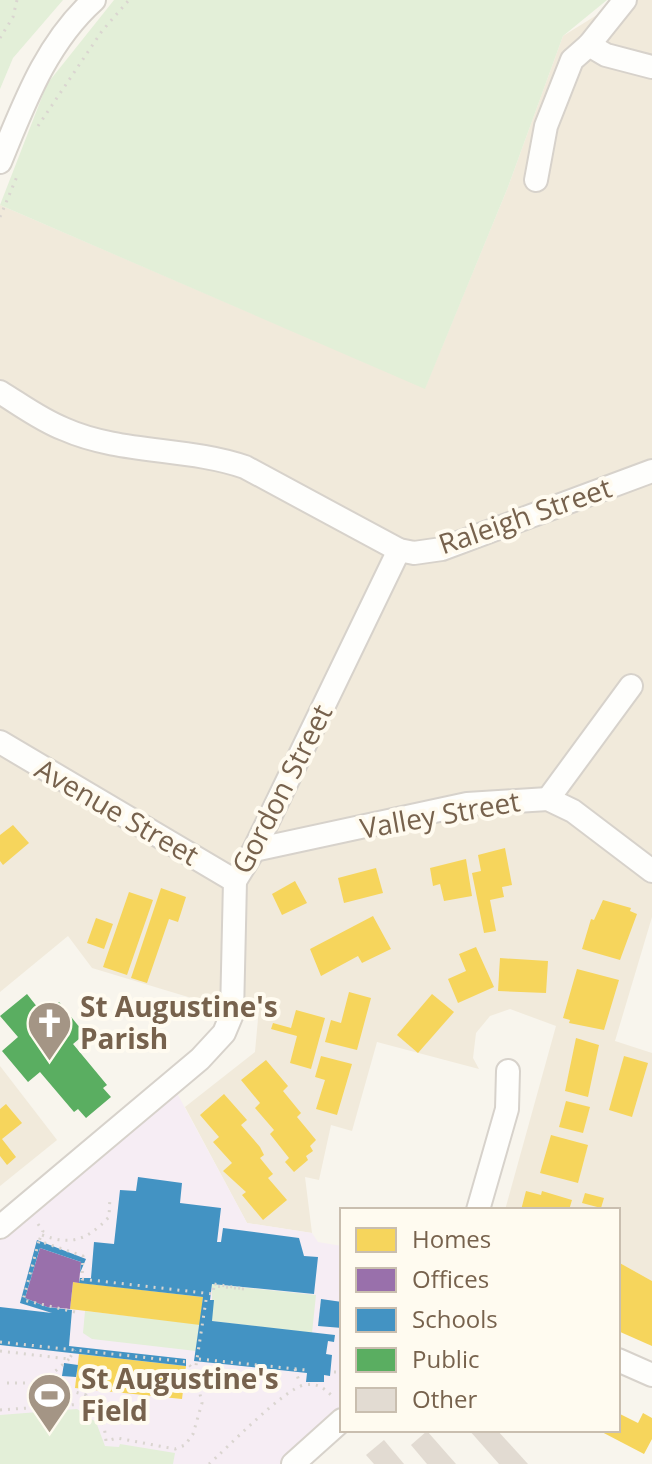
<svg xmlns="http://www.w3.org/2000/svg" width="652" height="1464" viewBox="0 0 652 1464" font-family="'Open Sans',sans-serif">
  <style>
    .residential { fill: #f1eadb }
    .education { fill: #f6edf4 }
    .green { fill: #e3efd8 }
    .homes { fill: #f6d55c }
    .offices { fill: #9970ab }
    .schools { fill: #4393c3 }
    .public { fill: #5aae61 }
    .building { fill: #e2dbd2 }
    .lines { fill: none; stroke-linecap: round; stroke-linejoin: round }
    .minor-casing { stroke: #d7d2cb; stroke-width: 26 }
    .path { stroke: #dad5d0; stroke-width: 3; stroke-dasharray: 2 6; stroke-linecap: butt }
    .minor { stroke: #fefefc; stroke-width: 22 }
    .labels { text-anchor: middle; stroke-width: 8; stroke-linejoin: round; paint-order: stroke }
    .street-label { font-size: 28px; fill: #77624d; stroke: #fffbf0 }
    .poi-label { font-size: 28px; font-weight: bold; fill: #77624d; stroke: #fffbf0; text-anchor: start }
  </style>
  <rect width="100%" height="100%" fill="#f8f5ed"/>
  <!-- residential -->
  <g class="residential">
    <path d="M621,0H652V917L615,1041L652,1053V1281L618,1262V1210H505L556,1026L510,1009L490,1016L476,1033L473,1058L479,1069L377,1042L352,1131L331,1125L319,1180L305,1177L312,1233L247,1223L185,1107L255,1052L259,1008L208,1003L92,968L68,936L0,992V205L425,388L508,187L563,36Z"/>
    <path d="M0,1066L57,1140L0,1186Z"/>
  </g>
  <!-- education -->
  <path class="education" d="M171,1082L247,1223L312,1233L318,1242L342,1246V1420L293,1464H0V1227Z"/>
  <!-- green -->
  <g class="green">
    <path d="M0,0H63L13,58L0,89Z"/>
    <path d="M114,0H607L563,36L508,187L425,389L0,205L47,84Z"/>
    <path d="M212,1284L316,1295L312,1333L212,1321Z"/>
    <path d="M85,1311L199,1324L196,1351L92,1339L83,1333Z"/>
    <path d="M77,1409L96,1422L105,1446L119,1447L120,1444L175,1453L173,1464H0V1415Z"/>
  </g>
  <!-- homes -->
  <g class="homes">
    <path d="M13,825L29,843L3,865L0,861V835Z"/>
    <path d="M505,848L512,885L502,887L504,897L490,900L496,931L484,933L472,873L481,871L478,855Z"/>
    <path d="M466,859L472,896L444,901L440,884L433,886L430,868Z"/>
    <path d="M376,868L383,893L344,903L338,878Z"/>
    <path d="M295,881L307,903L282,915L272,894Z"/>
    <path d="M161,888L186,897L178,922L169,919L147,983L131,978Z"/>
    <path d="M129,892L153,900L127,975L103,967Z"/>
    <path d="M603,900L631,908L630,911L637,914L620,960L582,949L591,919L594,920Z"/>
    <path d="M373,916L391,949L362,963L358,956L321,976L310,949Z"/>
    <path d="M96,918L113,924L104,949L87,943Z"/>
    <path d="M476,947L494,987L458,1003L448,979L466,971L459,954Z"/>
    <path d="M500,958L548,961L546,993L498,991Z"/>
    <path d="M577,969L619,980L604,1030L569,1023L570,1020L563,1018Z"/>
    <path d="M349,992L371,998L357,1050L325,1042L331,1020L341,1023Z"/>
    <path d="M432,994L454,1012L418,1053L397,1035Z"/>
    <path d="M296,1010L325,1018L311,1069L290,1063L297,1036L271,1029L273,1023L291,1028Z"/>
    <path d="M576,1038L599,1045L588,1097L565,1091Z"/>
    <path d="M321,1056L352,1064L337,1115L316,1109L325,1080L315,1077Z"/>
    <path d="M624,1056L648,1063L632,1117L609,1110Z"/>
    <path d="M266,1060L288,1086L283,1091L301,1113L297,1117L316,1140L310,1146L313,1151L306,1156L308,1160L294,1172L285,1162L289,1158L270,1134L274,1130L255,1108L260,1103L241,1080Z"/>
    <path d="M224,1094L247,1120L241,1125L260,1147L264,1155L260,1158L273,1174L268,1178L287,1200L263,1220L242,1195L246,1192L223,1171L232,1163L213,1142L219,1137L200,1115Z"/>
    <path d="M566,1101L590,1107L583,1133L559,1127Z"/>
    <path d="M6,1104L22,1123L2,1139L16,1157L7,1165L0,1156V1109Z"/>
    <path d="M551,1135L588,1145L578,1183L540,1173Z"/>
    <path d="M526,1191L541,1195L542,1191L572,1200L569,1210H521Z"/>
    <path d="M585,1193L604,1198L601,1208L582,1203Z"/>
    <path d="M618,1262L652,1281V1346L618,1331Z"/>
    <path d="M73,1282L203,1297L200,1325L70,1309Z"/>
    <path d="M79,1354L186,1366L182,1399L75,1388Z"/>
    <path d="M618,1413L638,1423L643,1413L652,1418V1439L644,1454L598,1430H618Z"/>
  </g>
  <!-- offices -->
  <path class="offices" d="M40,1248L81,1262L79,1283L73,1282L70,1309L47,1307L25,1298Z"/>
  <!-- schools -->
  <g class="schools">
    <path d="M138,1177L182,1183L180,1203L221,1208L217,1242H221L223,1228L299,1238L304,1256L318,1257L314,1294L212,1284L210,1300H214L212,1321L335,1335L334,1342L328,1341L326,1354L332,1355L330,1376L324,1375V1382H306L307,1373L194,1361L203,1297L79,1283L80,1278H91L94,1242L114,1244L120,1190L136,1191Z"/>
    <path d="M37,1240L86,1259L80,1273L81,1262L40,1248L25,1298L47,1307L72,1310L69,1346L186,1359V1366L0,1345V1307L52,1313L20,1303Z"/>
    <path d="M321,1299L342,1302V1328L318,1326Z"/>
    <path d="M64,1363L78,1365L76,1377L62,1376Z"/>
  </g>
  <!-- public -->
  <path class="public" d="M27,994L38,1008L42,1005L47,1012L59,1002L85,1034L73,1044L107,1085L103,1088L111,1097L86,1118L78,1109L74,1112L40,1072L28,1082L2,1051L18,1037L0,1016Z"/>
  <!-- building -->
  <g class="building">
    <path d="M469,1430H497L528,1464H499Z"/>
    <path d="M427,1431L456,1464H427L411,1445Z"/>
    <path d="M384,1440L404,1464H374L366,1455Z"/>
  </g>
  <g class="lines">
    <defs>
      <g id="minor">
        <path d="M589,45L606,55L652,67"/>
        <path d="M0,162C24,104 46,43 94,0"/>
        <path d="M536,180L546,126L572,60L589,45L625,0"/>
        <path d="M0,392C21,405 41,420 64,429C120,454 187,447 245,467L399,550L414,553L442,549L652,471"/>
        <path d="M0,742L235,881"/>
        <path d="M548,799L631,686"/>
        <path d="M254,850L467,804L548,799L573,811L652,871"/>
        <path d="M478,1210L507,1109L508,1071"/>
        <path d="M0,1227L200,1059L224,1033L232,1014L235,881L254,850L399,550"/>
        <path d="M618,1360L652,1375"/>
        <path d="M293,1464L342,1420"/>
      </g>
    </defs>
    <!-- minor casing -->
    <use href="#minor" class="minor-casing"/>
    <!-- path -->
    <g class="path">
      <path d="M0,38L13,17L17,0"/>
      <path d="M38,126L102,31L129,0"/>
      <path d="M0,217L18,174"/>
      <path d="M38,1224L43,1231L39,1241"/>
      <path d="M42,1235C72,1246 87,1240 109,1217L110,1197"/>
      <path d="M75,1312L23,1300L39,1241L83,1256L82,1279L213,1294L214,1286L245,1289L214,1284"/>
      <path d="M0,1342L187,1362L195,1372"/>
      <path d="M0,1351L69,1359L75,1350"/>
      <path d="M341,1352L342,1354"/>
      <path d="M69,1359L42,1383L86,1395L84,1404"/>
      <path d="M199,1359L306,1370"/>
      <path d="M295,1369L300,1384"/>
      <path d="M334,1372H342"/>
      <path d="M7,1383H42"/>
      <path d="M0,1410L84,1404C102,1412 104,1422 106,1441L117,1438L175,1449L185,1445L193,1434L202,1403L195,1372L207,1294"/>
      <path d="M209,1464C227,1448 284,1389 304,1385C317,1383 323,1387 332,1396"/>
    </g>
    <!-- minor -->
    <use href="#minor" class="minor"/>
  </g>
  <!-- icons -->
  <defs>
    <symbol id="church-pin" viewBox="-11 -11 22 30"><path d="M0 17L-7.5 6A9.5 9.5 0 1 1 7.5 6Z" fill="#a49585" stroke="#fffbf0"/><path d="M-1.2-6h2.4v3.5h3.3v2.4h-3.3V6h-2.4V-.1h-3.3v-2.4h3.3Z" fill="#fff"/></symbol>
    <symbol id="stadium-pin" viewBox="-11 -11 22 30"><path d="M0 17L-7.5 6A9.5 9.5 0 1 1 7.5 6Z" fill="#a49585" stroke="#fffbf0"/><path d="M0-5a6.5 5 0 1 0 0 10a6.5 5 0 1 0 0-10ZM-3.5-1.8h7v3.6h-7Z" fill="#fff"/></symbol>
  </defs>
  <g fill-rule="evenodd">
    <use href="#church-pin" x="24" y="998" width="51" height="69"/>
    <use href="#stadium-pin" x="24" y="1370" width="51" height="69"/>
  </g>
  <g class="labels">
    <!-- street labels -->
    <g class="street-label">
      <text transform="translate(525 516) rotate(-19)" y="10">Raleigh Street</text>
      <text transform="translate(282 789) rotate(-63)" y="10">Gordon Street</text>
      <text transform="translate(117 812) rotate(30)" y="10">Avenue Street</text>
      <text transform="translate(440 815) rotate(-10)" y="10">Valley Street</text>
    </g>
    <!-- poi labels -->
    <g class="poi-label">
      <text x="80" y="1017">St Augustine's<tspan x="80" dy="32">Parish</tspan></text>
      <text x="81" y="1389">St Augustine's<tspan x="81" dy="32">Field</tspan></text>
    </g>
  </g>
  <!-- legend -->
  <rect x="340" y="1208" width="280" height="224" fill="#fffbf0" stroke="#c9beaf" stroke-width="2"/>
  <rect x="356" y="1228" width="40" height="24" fill="#f6d55c" stroke="#c9beaf" stroke-width="2"/>
  <text x="412" y="1248" font-size="24" fill="#77624d">Homes</text>
  <rect x="356" y="1268" width="40" height="24" fill="#9970ab" stroke="#c9beaf" stroke-width="2"/>
  <text x="412" y="1288" font-size="24" fill="#77624d">Offices</text>
  <rect x="356" y="1308" width="40" height="24" fill="#4393c3" stroke="#c9beaf" stroke-width="2"/>
  <text x="412" y="1328" font-size="24" fill="#77624d">Schools</text>
  <rect x="356" y="1348" width="40" height="24" fill="#5aae61" stroke="#c9beaf" stroke-width="2"/>
  <text x="412" y="1368" font-size="24" fill="#77624d">Public</text>
  <rect x="356" y="1388" width="40" height="24" fill="#e2dbd2" stroke="#c9beaf" stroke-width="2"/>
  <text x="412" y="1408" font-size="24" fill="#77624d">Other</text>
</svg>
